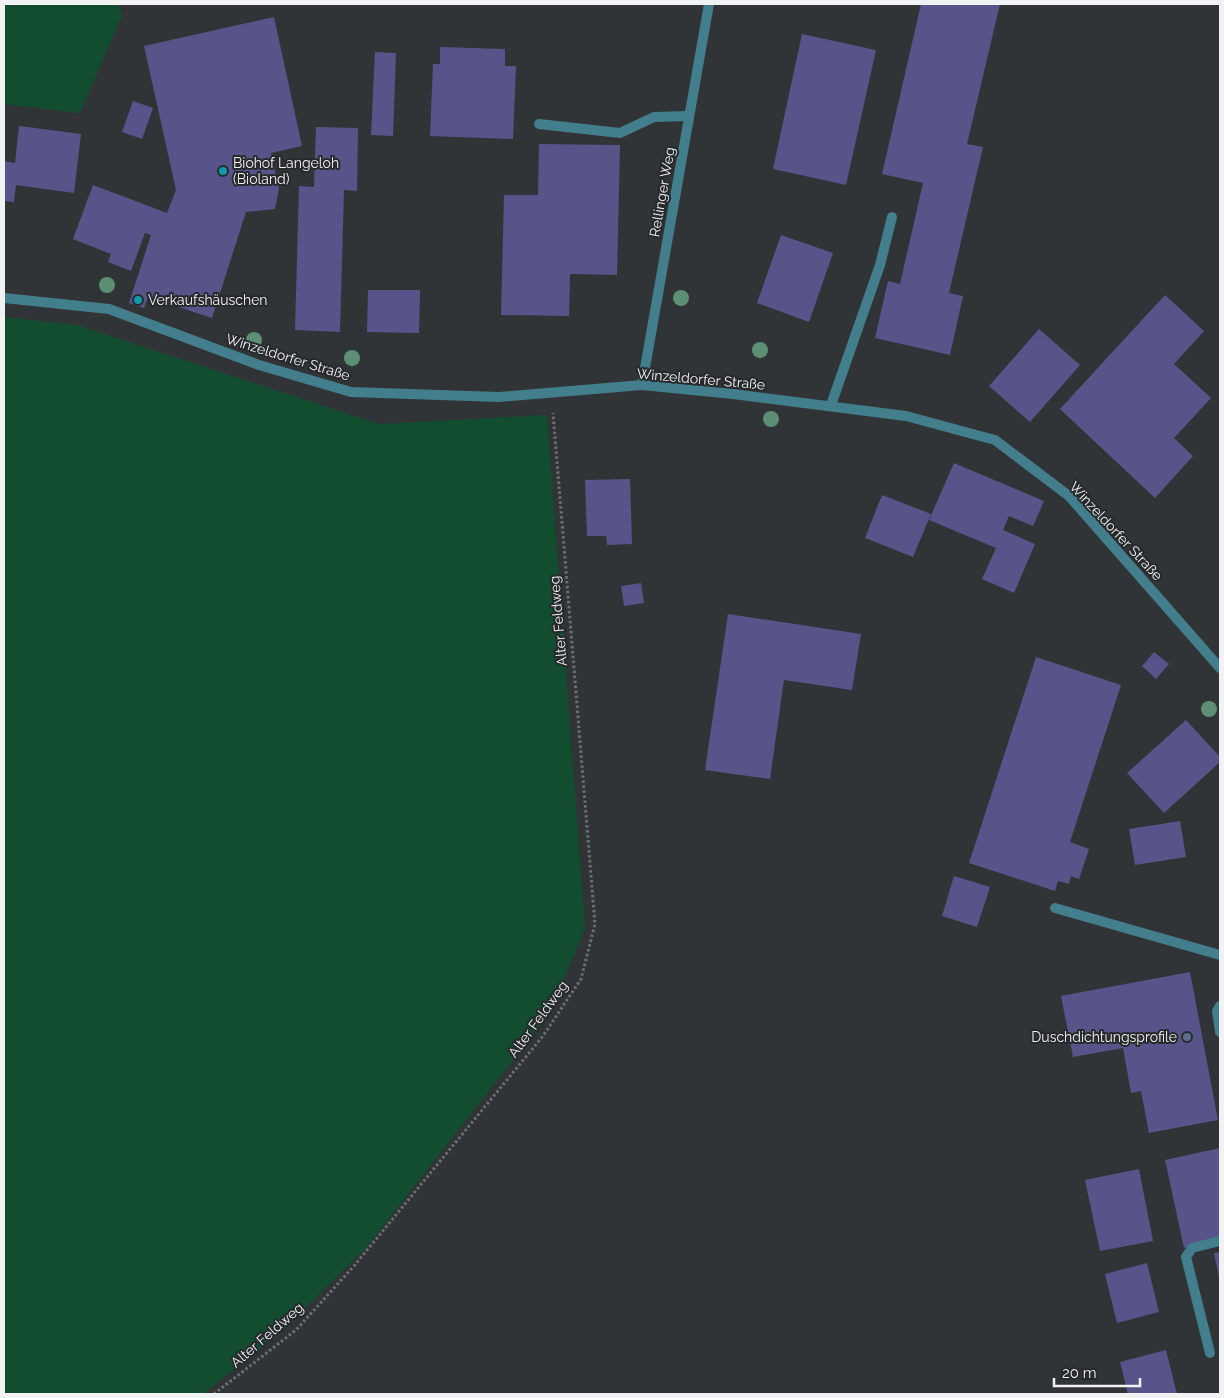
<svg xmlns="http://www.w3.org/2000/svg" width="1224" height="1398" viewBox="0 0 1224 1398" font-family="Raleway,sans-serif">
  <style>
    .green { fill: #134d30 }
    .building { fill: #565489 }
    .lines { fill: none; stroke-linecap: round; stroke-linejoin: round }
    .path { stroke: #6d7071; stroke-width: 3; stroke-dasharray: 2.5 2.5; stroke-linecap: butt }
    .lane { stroke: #427e8b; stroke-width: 10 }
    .street { stroke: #427e8b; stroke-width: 10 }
    .tree { fill: #5c8f74 }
    .culture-dot { fill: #0f9aa8; stroke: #272a2c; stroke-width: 2 }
    .service-dot { fill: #5c6f8a; stroke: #272a2c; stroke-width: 2 }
    .labels { text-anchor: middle; stroke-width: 4; stroke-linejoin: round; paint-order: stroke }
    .poi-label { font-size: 14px; fill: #f0f2f3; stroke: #272a2c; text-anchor: start }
    .street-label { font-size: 14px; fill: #f0f2f3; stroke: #272a2c }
  </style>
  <rect width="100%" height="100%" fill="#313436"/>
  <!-- green -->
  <g class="green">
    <path d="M4,4H118L122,15L80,113L4,104Z"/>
    <path d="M4,317L77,325L379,424L547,415L585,928L550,1013L365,1249L280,1333L203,1394H4Z"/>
  </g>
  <!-- building -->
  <g class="building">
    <path d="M921,4H1000L967,144L983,147L949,293L963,296L950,355L875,338L888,281L900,284L923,183L882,174Z"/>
    <path d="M274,17L302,146L271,153L279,189L275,209L246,212L212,318L148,297L144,308L129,303L151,235L145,233L131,271L108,262L111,254L73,239L93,185L167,213L176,190L144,46Z"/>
    <path d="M802,34L876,50L846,185L773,169Z"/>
    <path d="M440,47L505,49V66H516L513,139L430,136L433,64H440Z"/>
    <path d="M375,52L396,53L393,136L371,135Z"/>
    <path d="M133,101L153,108L142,139L122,132Z"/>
    <path d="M19,126L81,134L74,193L16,185L14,202L4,201V161L15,163Z"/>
    <path d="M316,127L358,128L357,191L344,190L340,332L295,330L299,186L314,187Z"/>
    <path d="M539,144L620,145L617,275L570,274L569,316L501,315L504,195H538Z"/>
    <path d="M781,235L833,253L809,322L757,303Z"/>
    <path d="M368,290H420L419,333L367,332Z"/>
    <path d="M1165,295L1204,331L1174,364L1211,398L1174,438L1193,456L1155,498L1060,409Z"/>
    <path d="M1039,329L1080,365L1030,422L989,386Z"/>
    <path d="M954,463L1044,501L1033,526L1009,516L1003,530L1035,544L1014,593L982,579L996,548L929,520Z"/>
    <path d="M630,479L632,544L607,545L606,536H587L585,480Z"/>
    <path d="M882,495L931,514L913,557L865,538Z"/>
    <path d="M641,583L644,603L624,606L621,586Z"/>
    <path d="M728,614L861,634L852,690L784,680L770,779L705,770Z"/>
    <path d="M1154,652L1169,664L1156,679L1142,666Z"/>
    <path d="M1036,657L1121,685L1070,842L1089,849L1079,879L1071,876L1069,884L1058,881L1055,891L969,863Z"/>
    <path d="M1186,720L1220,757V762L1164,813L1127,773Z"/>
    <path d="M1180,821L1186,857L1135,865L1129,829Z"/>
    <path d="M954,876L990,887L977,927L942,916Z"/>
    <path d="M1190,972L1218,1120L1149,1133L1141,1091L1131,1093L1123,1048L1073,1057L1061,996Z"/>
    <path d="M1220,1148V1240L1184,1248L1165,1160Z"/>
    <path d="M1139,1169L1153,1241L1100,1251L1085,1180Z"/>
    <path d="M1220,1252V1277H1219L1214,1253Z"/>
    <path d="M1147,1263L1159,1312L1117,1323L1105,1274Z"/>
    <path d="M1166,1350L1177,1394H1128L1120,1362Z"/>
  </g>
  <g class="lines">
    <!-- path -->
    <path class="path" d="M214,1394L296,1330L354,1266L543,1036L581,979L595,924L553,413"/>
    <!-- lane -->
    <g class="lane">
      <path d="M539,124L620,133L654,117L689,116"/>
      <path d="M831,405L880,265L892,217"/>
      <path d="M1055,908L1220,955"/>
      <path d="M1220,1006L1217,1011L1220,1032"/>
      <path d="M1210,1353L1186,1257L1192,1248L1220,1241"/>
    </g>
    <!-- street -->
    <g class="street">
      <path d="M4,298L109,309L259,365L351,392L499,397L642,385L733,394L906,416L995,440L1069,496L1220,668"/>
      <path d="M642,385L709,4"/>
    </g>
  </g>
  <!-- trees -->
  <g class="tree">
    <circle cx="107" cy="285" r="8"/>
    <circle cx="681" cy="298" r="8"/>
    <circle cx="254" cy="340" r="8"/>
    <circle cx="760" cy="350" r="8"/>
    <circle cx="352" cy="358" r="8"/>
    <circle cx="771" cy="419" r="8"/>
    <circle cx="1209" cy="709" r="8"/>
  </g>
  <!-- markers -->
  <g class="culture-dot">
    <circle cx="223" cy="171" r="5"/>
    <circle cx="138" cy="300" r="5"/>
  </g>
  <circle class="service-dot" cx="1187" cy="1037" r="5"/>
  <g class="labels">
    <!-- poi labels -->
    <g class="poi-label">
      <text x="233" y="168">Biohof Langeloh<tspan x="233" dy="16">(Bioland)</tspan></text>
      <text x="148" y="305">Verkaufshäuschen</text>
      <text x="1177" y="1042" text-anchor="end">Duschdichtungsprofile</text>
    </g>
    <!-- street labels -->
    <g class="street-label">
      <text transform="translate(662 192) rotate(-80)" y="5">Rellinger Weg</text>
      <text transform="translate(288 357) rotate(17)" y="5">Winzeldorfer Straße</text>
      <text transform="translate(701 379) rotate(5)" y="5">Winzeldorfer Straße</text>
      <text transform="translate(1116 531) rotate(47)" y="5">Winzeldorfer Straße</text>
      <text transform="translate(558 621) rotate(-95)" y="5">Alter Feldweg</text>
      <text transform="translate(538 1019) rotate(-54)" y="5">Alter Feldweg</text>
      <text transform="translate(267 1335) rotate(-41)" y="5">Alter Feldweg</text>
    </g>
  </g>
  <!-- border -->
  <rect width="1224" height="1398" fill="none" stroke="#f0f2f3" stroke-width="10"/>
  <!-- scale -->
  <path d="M1054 1378v8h86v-8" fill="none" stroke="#f0f2f3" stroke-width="2.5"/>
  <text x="1062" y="1378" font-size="15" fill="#f0f2f3" stroke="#272a2c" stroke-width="4" paint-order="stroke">20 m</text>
</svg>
